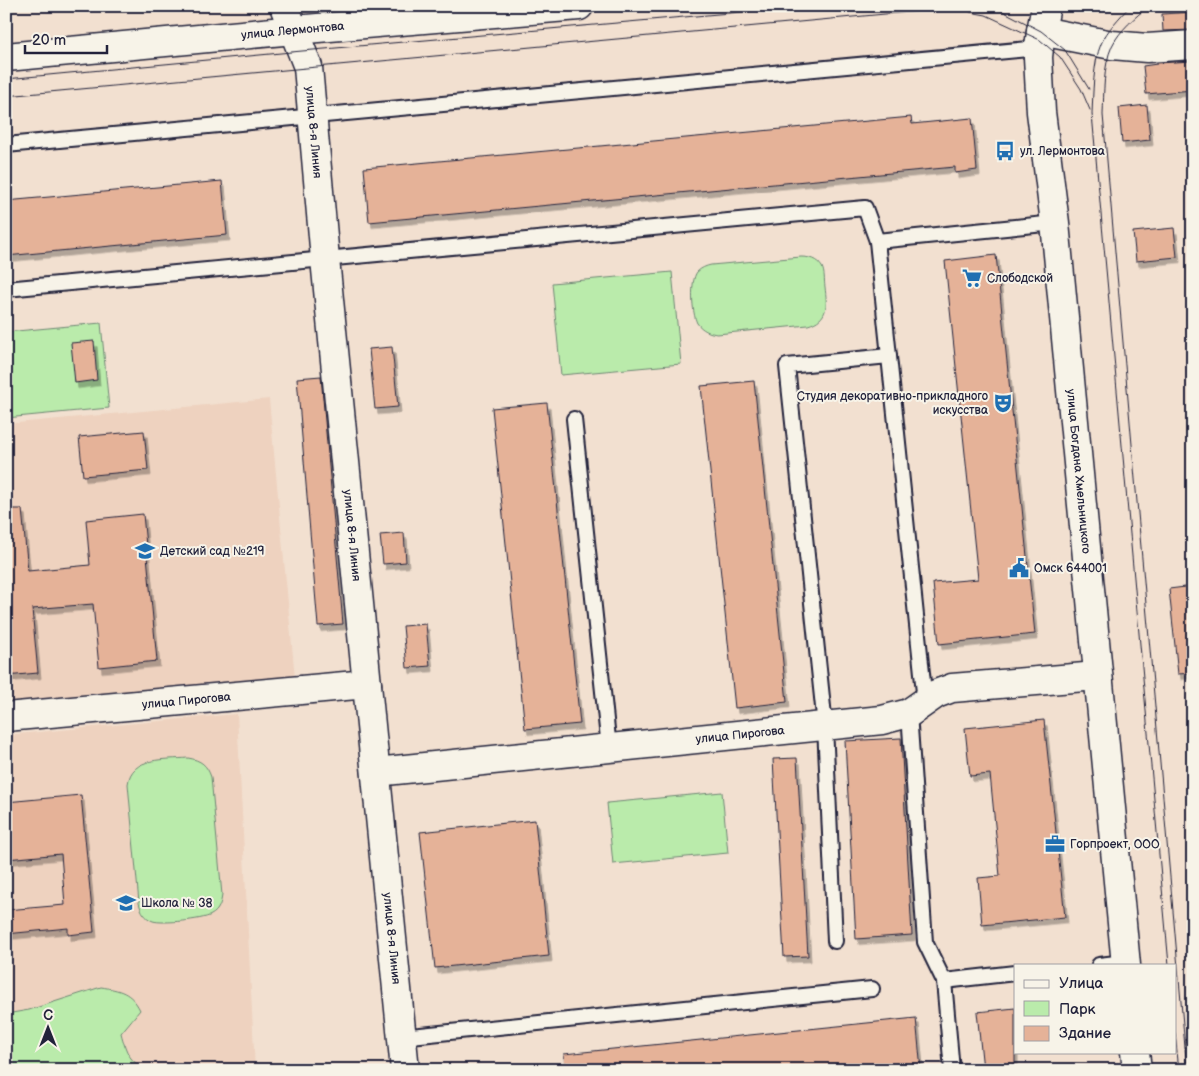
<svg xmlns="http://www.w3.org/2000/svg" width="1199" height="1076" viewBox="0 0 1199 1076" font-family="'Balsamiq Sans',sans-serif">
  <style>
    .built { fill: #eed2bf }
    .green { fill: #baebab; stroke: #6e8673 }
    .building { fill: #e5b298; stroke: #22223b; filter: url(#shadow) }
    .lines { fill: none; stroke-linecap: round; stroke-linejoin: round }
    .lane-casing { stroke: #22223b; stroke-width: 18 }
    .street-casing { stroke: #22223b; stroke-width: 31 }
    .secondary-casing { stroke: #22223b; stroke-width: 31 }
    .lane { stroke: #f7f3e8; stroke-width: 14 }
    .street { stroke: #f7f3e8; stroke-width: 28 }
    .secondary { stroke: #f7f3e8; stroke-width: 28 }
    .tram { stroke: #22223b; stroke-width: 1 }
    .labels { text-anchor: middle; stroke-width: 4; stroke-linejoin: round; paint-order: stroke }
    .street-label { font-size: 12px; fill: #22223b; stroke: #f7f3e8 }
    .poi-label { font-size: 12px; fill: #22223b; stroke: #f7f3e8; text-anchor: start }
  </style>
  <defs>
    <filter id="shadow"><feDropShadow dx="3" dy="5.5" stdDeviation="0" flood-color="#0004"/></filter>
  </defs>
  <rect width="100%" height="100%" fill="#f2e0d0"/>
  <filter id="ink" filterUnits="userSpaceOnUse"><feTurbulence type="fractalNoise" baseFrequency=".02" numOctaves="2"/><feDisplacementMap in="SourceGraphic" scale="10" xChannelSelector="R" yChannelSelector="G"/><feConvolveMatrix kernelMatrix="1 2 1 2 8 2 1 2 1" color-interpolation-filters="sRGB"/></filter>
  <g filter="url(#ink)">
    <!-- built -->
    <g class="built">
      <path d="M269,399L295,678L6,705V424Z"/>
      <path d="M237,714L255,1070H6V735Z"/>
    </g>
    <!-- green -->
    <g class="green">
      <path d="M801,257C809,257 817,259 822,267C825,273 824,281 825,287C827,305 829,319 808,325L717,334C709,333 702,330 697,323C692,313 690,281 697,272C701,268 706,266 711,265Z"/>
      <path d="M672,272L681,364L561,375L552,283Z"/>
      <path d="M101,323L109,408L6,418V332Z"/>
      <path d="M188,758C201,760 207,765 211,777L222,895C221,903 219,911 211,915C203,920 162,924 153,921C145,918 141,911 139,903L128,784C131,756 166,760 188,758Z"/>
      <path d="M722,792L728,853L613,864L607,803Z"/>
      <path d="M101,987C120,990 131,992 140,1010L121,1033C126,1052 130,1065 151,1070H6V1014L29,1010Z"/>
    </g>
    <!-- building -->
    <g class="building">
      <path d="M1193,12V30L1163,31L1162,14Z"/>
      <path d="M1193,61V90L1146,94L1143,66L1157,64V63Z"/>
      <path d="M1147,105L1150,140L1122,143L1119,108Z"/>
      <path d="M911,117L912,124L972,118L977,170L955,173V167L369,222L364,168Z"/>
      <path d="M222,181L227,235L6,256V201Z"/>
      <path d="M1174,228L1177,257L1136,261L1133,232Z"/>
      <path d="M996,255L1035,634L939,644L933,583L978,579L945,261Z"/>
      <path d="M94,341L97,380L75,383L71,343Z"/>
      <path d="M392,347L398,407L375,409L369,349Z"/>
      <path d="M321,376L343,624L318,626L297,378Z"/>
      <path d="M754,381L787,702L735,708L701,386Z"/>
      <path d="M547,403L580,724L525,729L492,408Z"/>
      <path d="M144,431L148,470L83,476L79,437Z"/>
      <path d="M6,509H22L28,571L90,565L86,520L143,514L157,661L99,667L93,604L32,609L38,673L6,676Z"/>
      <path d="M404,533L406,562L383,564L380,535Z"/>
      <path d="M1193,586V673L1178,674L1169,589Z"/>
      <path d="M426,624L430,666L407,668L403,626Z"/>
      <path d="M1044,720L1065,917L982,925L978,878L1000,876L990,774L970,776L965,728Z"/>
      <path d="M901,738L912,935L856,939L845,741Z"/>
      <path d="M797,758L808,956L784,957L773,759Z"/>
      <path d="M81,795L94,932L68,935V928L6,934V910L65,905L61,854L6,859V802Z"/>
      <path d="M535,820L549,956L435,968L420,832Z"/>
      <path d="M1015,1008V1065L983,1069L977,1012Z"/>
      <path d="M916,1018L921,1070H565L564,1054Z"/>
    </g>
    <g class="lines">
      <defs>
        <g id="lane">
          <path d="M6,145L1039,48"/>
          <path d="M877,241L1055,223"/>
          <path d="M6,289L865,208L877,241L925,702"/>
          <path d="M574,419L609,748"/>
          <path d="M909,713L925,942L944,981L952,1070"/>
          <path d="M835,941L825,726L787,366L889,356"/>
          <path d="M1099,965L1125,962"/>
          <path d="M944,981L1015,973"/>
          <path d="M401,1037L872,989"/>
        </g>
        <g id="street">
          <path id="s1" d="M284,6L308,67L325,259L405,1070"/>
          <path d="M1041,31L1112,45L1147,48L1193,45"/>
          <path id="s2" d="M6,717L367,684"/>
          <path id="s3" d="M376,772L882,720L909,713L936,694L952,688L1097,676"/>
        </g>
        <g id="secondary">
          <path id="s4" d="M1046,6L1041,31L1038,57L1041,112L1055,223L1126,965"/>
          <path id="s5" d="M6,57L294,30L579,6"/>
          <path d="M1135,1052L1137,1070"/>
        </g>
      </defs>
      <!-- lane casing -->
      <use href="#lane" class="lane-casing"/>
      <!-- street casing -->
      <use href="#street" class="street-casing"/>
      <!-- secondary casing -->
      <use href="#secondary" class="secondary-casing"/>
      <!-- lane -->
      <use href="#lane" class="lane"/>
      <!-- street -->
      <use href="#street" class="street"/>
      <!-- secondary -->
      <use href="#secondary" class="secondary"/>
      <!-- tram -->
      <g class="tram">
        <path d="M993,6L1041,31L1065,50L1089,89"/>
        <path d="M1130,6C1120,17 1107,30 1101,44C1093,63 1093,94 1092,114L1169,965"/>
        <path d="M1149,6C1136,16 1119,31 1112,46C1103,66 1104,93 1103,115L1187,1070"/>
        <path d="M970,12L986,15L1040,40L1060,57L1081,89L1090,110"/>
        <path d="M6,79L302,51L808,6"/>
        <path d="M6,96L885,14L989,6"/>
        <path d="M1175,1033L1179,1070"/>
      </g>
    </g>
  </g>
  <!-- icons -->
  <defs>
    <symbol id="bus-bare" viewBox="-9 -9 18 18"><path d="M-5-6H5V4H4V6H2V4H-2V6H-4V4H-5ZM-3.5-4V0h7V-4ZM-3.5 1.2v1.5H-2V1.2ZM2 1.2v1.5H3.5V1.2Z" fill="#1f6fb2" stroke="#f7f3e8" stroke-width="2.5" paint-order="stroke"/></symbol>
    <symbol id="supermarket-bare" viewBox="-9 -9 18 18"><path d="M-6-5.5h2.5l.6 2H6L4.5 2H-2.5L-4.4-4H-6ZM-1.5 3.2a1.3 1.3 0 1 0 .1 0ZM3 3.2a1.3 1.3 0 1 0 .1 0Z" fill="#1f6fb2" stroke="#f7f3e8" stroke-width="2.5" paint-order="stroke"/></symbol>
    <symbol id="theatre-bare" viewBox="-9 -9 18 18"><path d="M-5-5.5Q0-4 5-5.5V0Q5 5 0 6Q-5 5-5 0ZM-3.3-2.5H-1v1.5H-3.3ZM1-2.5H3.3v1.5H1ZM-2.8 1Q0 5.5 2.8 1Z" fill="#1f6fb2" stroke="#f7f3e8" stroke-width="2.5" paint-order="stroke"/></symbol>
    <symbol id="school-bare" viewBox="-9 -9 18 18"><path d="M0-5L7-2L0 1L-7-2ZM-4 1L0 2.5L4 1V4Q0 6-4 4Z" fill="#1f6fb2" stroke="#f7f3e8" stroke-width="2.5" paint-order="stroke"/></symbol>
    <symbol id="civic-bare" viewBox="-9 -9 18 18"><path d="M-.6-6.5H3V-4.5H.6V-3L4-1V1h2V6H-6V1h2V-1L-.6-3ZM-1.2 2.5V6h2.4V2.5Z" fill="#1f6fb2" stroke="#f7f3e8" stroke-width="2.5" paint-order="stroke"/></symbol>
    <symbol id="office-bare" viewBox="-9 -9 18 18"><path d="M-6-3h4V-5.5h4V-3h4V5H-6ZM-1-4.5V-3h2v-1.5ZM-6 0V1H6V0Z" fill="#1f6fb2" stroke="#f7f3e8" stroke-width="2.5" paint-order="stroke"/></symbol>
  </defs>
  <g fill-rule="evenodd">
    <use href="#bus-bare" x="991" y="137" width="28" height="28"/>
    <use href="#supermarket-bare" x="958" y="264" width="28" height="28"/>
    <use href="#theatre-bare" x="989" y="389" width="28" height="28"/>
    <use href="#school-bare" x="131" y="537" width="28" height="28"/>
    <use href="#civic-bare" x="1005" y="554" width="28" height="28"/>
    <use href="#office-bare" x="1041" y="830" width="28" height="28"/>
    <use href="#school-bare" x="112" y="889" width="28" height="28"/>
  </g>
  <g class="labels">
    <!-- street labels -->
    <g class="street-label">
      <text dy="4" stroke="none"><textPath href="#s5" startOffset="288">улица Лермонтова</textPath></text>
      <text dy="4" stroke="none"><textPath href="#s1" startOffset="131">улица 8-я Линия</textPath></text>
      <text dy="4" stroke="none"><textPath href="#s4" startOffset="468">улица Богдана Хмельницкого</textPath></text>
      <text dy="4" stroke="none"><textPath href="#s1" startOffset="536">улица 8-я Линия</textPath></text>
      <text dy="4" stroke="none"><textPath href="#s2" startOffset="181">улица Пирогова</textPath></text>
      <text dy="4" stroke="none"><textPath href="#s3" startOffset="366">улица Пирогова</textPath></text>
      <text dy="4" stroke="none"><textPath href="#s1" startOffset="941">улица 8-я Линия</textPath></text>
    </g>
    <!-- poi labels -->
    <g class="poi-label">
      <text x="1020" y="155">ул. Лермонтова</text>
      <text x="987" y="282">Слободской</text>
      <text x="988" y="400" text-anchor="end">Студия декоративно-прикладного<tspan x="988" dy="14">искусства</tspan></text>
      <text x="160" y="555">Детский сад №219</text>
      <text x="1034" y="572">Омск 644001</text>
      <text x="1070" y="848">Горпроект, ООО</text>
      <text x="141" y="907">Школа № 38</text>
    </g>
  </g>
  <!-- margin -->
  <rect width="1199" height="1076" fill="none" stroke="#f7f3e8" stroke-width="25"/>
  <rect x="12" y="12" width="1174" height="1051" fill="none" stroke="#22223b" stroke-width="2" filter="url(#ink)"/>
  <!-- legend -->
  <rect x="1014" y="964" width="162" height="90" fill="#f7f3e8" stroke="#a29fa3"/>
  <rect x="1024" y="980" width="25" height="8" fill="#f7f3e8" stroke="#a29fa3"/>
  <text x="1059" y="988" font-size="15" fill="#22223b">Улица</text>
  <rect x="1024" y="1001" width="25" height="15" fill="#baebab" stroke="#a29fa3"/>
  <text x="1059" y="1014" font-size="15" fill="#22223b">Парк</text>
  <rect x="1024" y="1026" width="25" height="15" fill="#e5b298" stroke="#a29fa3"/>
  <text x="1059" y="1038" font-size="15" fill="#22223b">Здание</text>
  <!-- north arrow -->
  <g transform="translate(48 1028)" stroke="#f7f3e8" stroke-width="4" paint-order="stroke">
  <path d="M0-4L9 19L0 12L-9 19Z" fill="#22223b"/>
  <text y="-8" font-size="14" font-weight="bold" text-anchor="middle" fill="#22223b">С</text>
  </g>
  <!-- scale -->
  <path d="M25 45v8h82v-8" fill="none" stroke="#22223b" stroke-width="2.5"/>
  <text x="32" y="45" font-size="15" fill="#22223b" stroke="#f7f3e8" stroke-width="4" paint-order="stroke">20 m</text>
</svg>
